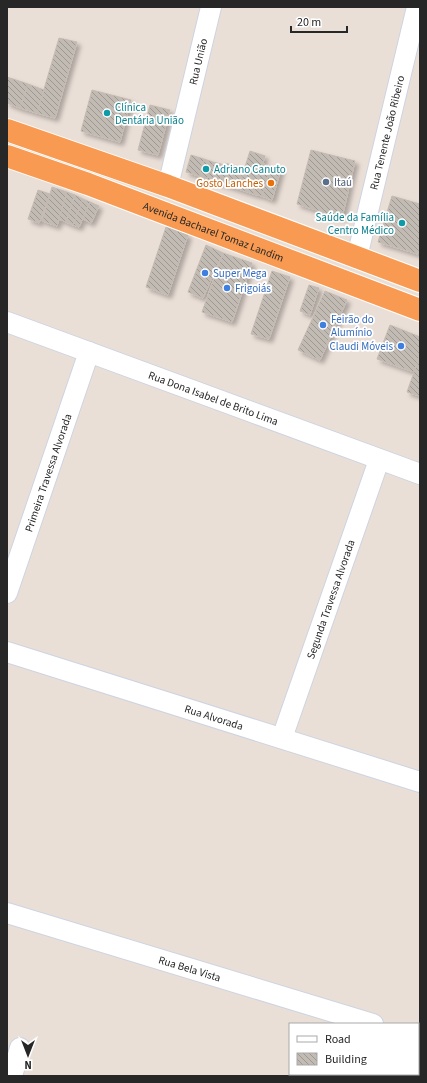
<svg xmlns="http://www.w3.org/2000/svg" width="427" height="1083" viewBox="0 0 427 1083" font-family="'Source Sans 3',sans-serif">
  <style>
    .building { fill: url(#building-back-hatch); stroke: #c5bbb2; filter: url(#shadow) }
    .lines { fill: none; stroke-linecap: round; stroke-linejoin: round }
    .minor-casing { stroke: #cdd4e1; stroke-width: 22 }
    .trunk-casing { stroke: #fff; stroke-width: 24 }
    .minor { stroke: #fff; stroke-width: 20 }
    .trunk { stroke: #f89a51; stroke-width: 22 }
    .culture-dot { fill: #0f9aa8; stroke: #fff; stroke-width: 1.5 }
    .service-dot { fill: #5c6f8a; stroke: #fff; stroke-width: 1.5 }
    .food-dot { fill: #e8710a; stroke: #fff; stroke-width: 1.5 }
    .shop-dot { fill: #3f7fe0; stroke: #fff; stroke-width: 1.5 }
    .labels { text-anchor: middle; stroke-width: 3.5; stroke-linejoin: round; paint-order: stroke }
    .street-label { font-size: 11px; fill: #272727; stroke: #fff }
    .culture-label { font-size: 11px; fill: #0d838f; stroke: #fff; text-anchor: start }
    .service-label { font-size: 11px; fill: #4e5e75; stroke: #fff; text-anchor: start }
    .food-label { font-size: 11px; fill: #c56008; stroke: #fff; text-anchor: end }
    .shop-label { font-size: 11px; fill: #366cbe; stroke: #fff; text-anchor: start }
  </style>
  <defs>
    <pattern id="building-back-hatch" width="6" height="6" patternUnits="userSpaceOnUse"><rect width="6" height="6" fill="#c2bbb4"/><path d="M-1 5l2 2M0 0l6 6M5-1l2 2" fill="none" stroke="#9e9892"/></pattern>
    <filter id="shadow"><feDropShadow dx="3.5" dy="3.5" stdDeviation="2" flood-color="#0004"/></filter>
  </defs>
  <rect width="100%" height="100%" fill="#eadfd7"/>
  <!-- building -->
  <g class="building">
    <path d="M59,38L77,42L55,118L37,113Z"/>
    <path d="M7,77L28,84L20,108L7,103Z"/>
    <path d="M28,84L44,90L37,113L20,108Z"/>
    <path d="M92,90L131,100L120,142L81,131Z"/>
    <path d="M150,105L170,110L158,155L138,150Z"/>
    <path d="M311,150L355,161L342,218L297,204Z"/>
    <path d="M250,151L265,156L253,194L238,189Z"/>
    <path d="M191,155L204,159L199,176L186,172Z"/>
    <path d="M204,159L213,162L207,179L199,176Z"/>
    <path d="M213,162L225,165L219,183L207,179Z"/>
    <path d="M225,163L244,169L238,189L219,183Z"/>
    <path d="M263,164L271,166L262,196L253,194Z"/>
    <path d="M271,166L281,169L272,200L262,196Z"/>
    <path d="M52,187L67,192L57,226L42,221Z"/>
    <path d="M38,190L50,194L39,223L28,219Z"/>
    <path d="M67,192L75,195L66,222L59,219Z"/>
    <path d="M75,195L83,199L73,225L66,222Z"/>
    <path d="M392,196L420,204V248L418,254L378,242Z"/>
    <path d="M83,199L90,202L79,227L73,225Z"/>
    <path d="M90,202L99,206L91,223L83,219Z"/>
    <path d="M166,227L188,235L168,295L146,287Z"/>
    <path d="M206,245L223,253L203,298L188,292Z"/>
    <path d="M223,253L252,263L232,322L202,312Z"/>
    <path d="M272,271L290,277L269,339L251,334Z"/>
    <path d="M309,285L319,288L310,315L300,311Z"/>
    <path d="M325,291L347,300L320,360L298,350Z"/>
    <path d="M390,325L420,337V355L414,372L377,359Z"/>
    <path d="M420,355V396L407,392Z"/>
  </g>
  <g class="lines">
    <defs>
      <g id="minor">
        <path id="s1" d="M168,186L211,7"/>
        <path id="s2" d="M357,257L417,7"/>
        <path id="s3" d="M7,322L420,474"/>
        <path id="s4" d="M7,593L89,352"/>
        <path id="s5" d="M7,652L420,782"/>
        <path id="s6" d="M282,738L379,460"/>
        <path id="s7" d="M7,913L373,1024"/>
        <path d="M418,1038H420"/>
        <path d="M12,1076L20,1048"/>
        <path d="M307,1076L308,1074"/>
      </g>
      <g id="trunk">
        <path d="M7,130L168,186L420,281"/>
        <path id="s8" d="M7,156L88,184L420,310"/>
      </g>
    </defs>
    <!-- minor casing -->
    <use href="#minor" class="minor-casing"/>
    <!-- trunk casing -->
    <use href="#trunk" class="trunk-casing"/>
    <!-- minor -->
    <use href="#minor" class="minor"/>
    <!-- trunk -->
    <use href="#trunk" class="trunk"/>
  </g>
  <!-- markers -->
  <g class="culture-dot">
    <circle cx="107" cy="113" r="4"/>
    <circle cx="206" cy="169" r="4"/>
    <circle cx="402" cy="223" r="4"/>
  </g>
  <circle class="service-dot" cx="326" cy="182" r="4"/>
  <circle class="food-dot" cx="271" cy="183" r="4"/>
  <g class="shop-dot">
    <circle cx="205" cy="273" r="4"/>
    <circle cx="227" cy="288" r="4"/>
    <circle cx="323" cy="325" r="4"/>
    <circle cx="401" cy="346" r="4"/>
  </g>
  <g class="labels">
    <!-- street labels -->
    <g class="street-label">
      <text dy="4" stroke="none"><textPath href="#s1" startOffset="128">Rua União</textPath></text>
      <text dy="4" stroke="none"><textPath href="#s2" startOffset="128">Rua Tenente João Ribeiro</textPath></text>
      <text dy="4" stroke="none"><textPath href="#s8" startOffset="220">Avenida Bacharel Tomaz Landim</textPath></text>
      <text dy="4" stroke="none"><textPath href="#s3" startOffset="220">Rua Dona Isabel de Brito Lima</textPath></text>
      <text dy="4" stroke="none"><textPath href="#s4" startOffset="127">Primeira Travessa Alvorada</textPath></text>
      <text dy="4" stroke="none"><textPath href="#s6" startOffset="147">Segunda Travessa Alvorada</textPath></text>
      <text dy="4" stroke="none"><textPath href="#s5" startOffset="217">Rua Alvorada</textPath></text>
      <text dy="4" stroke="none"><textPath href="#s7" startOffset="191">Rua Bela Vista</textPath></text>
    </g>
    <!-- culture labels -->
    <g class="culture-label">
      <text x="115" y="111">Clínica<tspan x="115" dy="13">Dentária União</tspan></text>
      <text x="214" y="173">Adriano Canuto</text>
      <text x="394" y="221" text-anchor="end">Saúde da Família<tspan x="394" dy="13">Centro Médico</tspan></text>
    </g>
    <!-- service labels -->
    <g class="service-label">
      <text x="334" y="186">Itaú</text>
    </g>
    <!-- food labels -->
    <g class="food-label">
      <text x="263" y="187">Gosto Lanches</text>
    </g>
    <!-- shop labels -->
    <g class="shop-label">
      <text x="213" y="277">Super Mega</text>
      <text x="235" y="292">Frigoiás</text>
      <text x="331" y="323">Feirão do<tspan x="331" dy="13">Alumínio</tspan></text>
      <text x="393" y="350" text-anchor="end">Claudi Móveis</text>
    </g>
  </g>
  <!-- border -->
  <rect width="427" height="1083" fill="none" stroke="#272727" stroke-width="16"/>
  <!-- legend -->
  <rect x="289" y="1023" width="130" height="52" fill="#ffffff" stroke="#a9a9a9"/>
  <rect x="297" y="1036" width="20" height="6" fill="#ffffff" stroke="#a9a9a9"/>
  <text x="325" y="1043" font-size="12" fill="#272727">Road</text>
  <rect x="297" y="1053" width="20" height="12" fill="url(#building-back-hatch)" stroke="#a9a9a9"/>
  <text x="325" y="1063" font-size="12" fill="#272727">Building</text>
  <!-- north arrow -->
  <g transform="translate(28 1055) rotate(180)" stroke="#ffffff" stroke-width="3" paint-order="stroke">
  <path d="M0-3L7 15L0 10L-7 15Z" fill="#272727"/>
  <text y="-6" font-size="11" font-weight="bold" text-anchor="middle" fill="#272727">N</text>
  </g>
  <!-- scale -->
  <path d="M291 26v6h56v-6" fill="none" stroke="#272727" stroke-width="2"/>
  <text x="297" y="26" font-size="12" fill="#272727" stroke="#ffffff" stroke-width="3" paint-order="stroke">20 m</text>
</svg>
